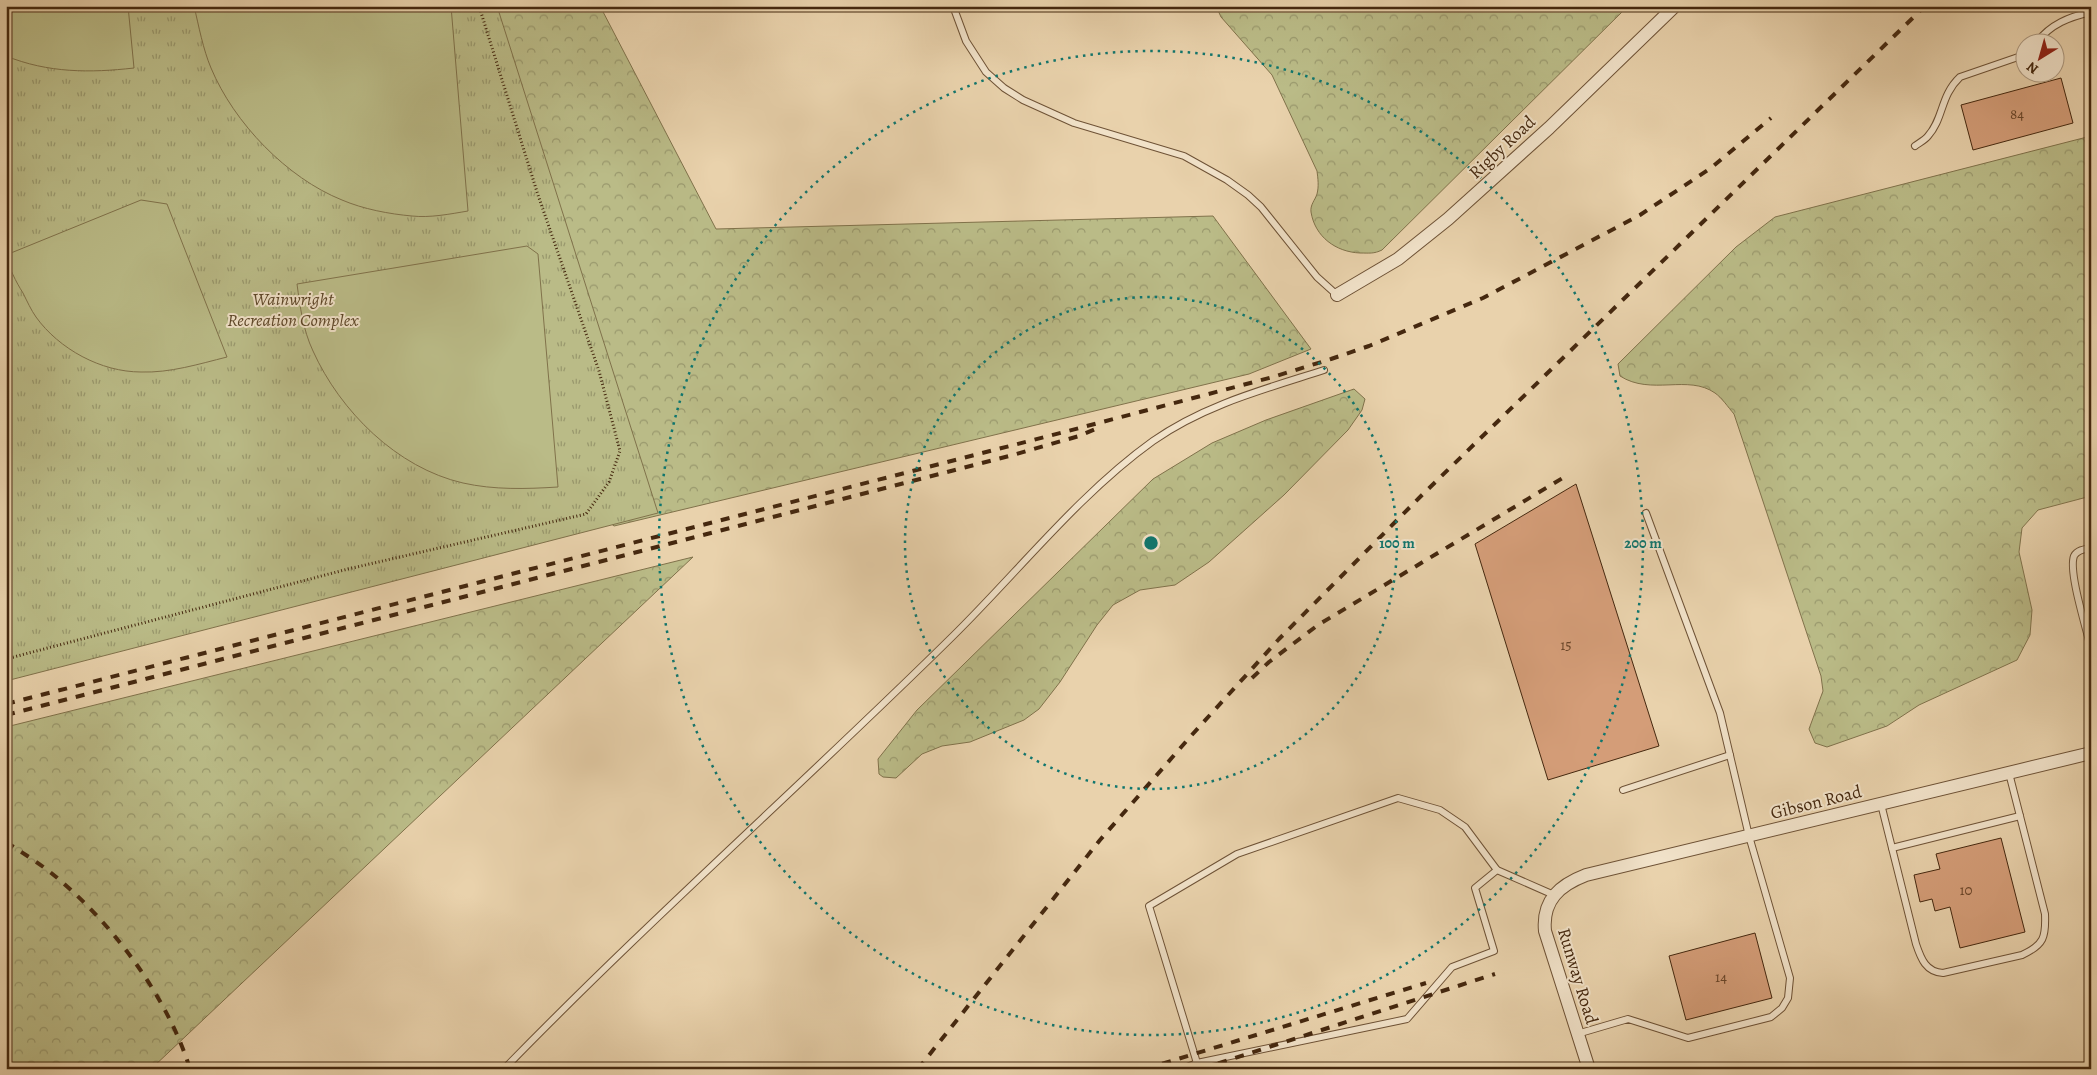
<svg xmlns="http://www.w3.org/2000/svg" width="2097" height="1075" viewBox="0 0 2097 1075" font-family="Alegreya,serif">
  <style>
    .forest { fill: url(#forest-crowns); stroke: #80724b }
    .park { fill: url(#park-tufts); stroke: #80724b }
    .garden { fill: #babb87; stroke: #80724b }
    .building { fill: #d49d78; stroke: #45280f }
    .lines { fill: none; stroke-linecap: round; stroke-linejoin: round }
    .lane-casing { stroke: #6e5236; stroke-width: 8 }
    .street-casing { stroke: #6e5236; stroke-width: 14 }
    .path { stroke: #45280f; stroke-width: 3; stroke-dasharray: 1 2.5; stroke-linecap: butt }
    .lane { stroke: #f1e2c9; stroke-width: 6 }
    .street { stroke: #f1e2c9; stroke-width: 12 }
    .rail { stroke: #45280f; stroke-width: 4; stroke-dasharray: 9 9; stroke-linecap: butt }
    .ring { fill: none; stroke: #0f766e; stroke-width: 2.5; stroke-dasharray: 2.5 5 }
    .labels { text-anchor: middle; stroke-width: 4; stroke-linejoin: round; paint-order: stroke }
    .number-label { font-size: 15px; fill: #694529 }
    .street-label { font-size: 18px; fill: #45280f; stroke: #f1e2c9 }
    .park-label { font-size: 18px; font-style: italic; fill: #5c4527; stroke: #f1e2c9 }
    .centre { fill: #0f766e; stroke: #f1e2c9; stroke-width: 2.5 }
    .ring-label { font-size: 15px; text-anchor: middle; font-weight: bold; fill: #0f766e; stroke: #f1e2c9; stroke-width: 4; stroke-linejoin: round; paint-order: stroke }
  </style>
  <defs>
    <pattern id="forest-crowns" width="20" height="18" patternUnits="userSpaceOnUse" patternTransform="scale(1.25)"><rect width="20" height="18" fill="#babb87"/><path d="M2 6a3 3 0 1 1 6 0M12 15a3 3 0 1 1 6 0" fill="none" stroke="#99986d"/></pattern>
    <pattern id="park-tufts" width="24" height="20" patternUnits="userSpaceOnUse" patternTransform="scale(1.25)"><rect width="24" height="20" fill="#babb87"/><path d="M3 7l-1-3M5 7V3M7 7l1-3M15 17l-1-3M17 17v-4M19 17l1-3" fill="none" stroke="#99986d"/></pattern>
  </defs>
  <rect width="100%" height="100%" fill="#e9d2ac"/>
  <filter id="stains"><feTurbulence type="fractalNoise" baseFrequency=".004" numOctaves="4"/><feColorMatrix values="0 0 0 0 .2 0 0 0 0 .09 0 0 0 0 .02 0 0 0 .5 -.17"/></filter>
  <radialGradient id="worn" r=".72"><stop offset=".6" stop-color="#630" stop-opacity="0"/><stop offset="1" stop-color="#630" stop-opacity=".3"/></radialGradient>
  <!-- forest -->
  <g class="forest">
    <path d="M488,6H600L716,229L1213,216L1311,349L1249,374L614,526L596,511Z"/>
    <path d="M1216,6H1628L1382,250C1374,254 1369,253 1360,253C1336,252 1315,237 1311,212C1310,205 1315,200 1317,194C1319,186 1318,179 1317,171L1272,75L1221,17Z"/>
    <path d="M2091,136V496L2038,510L2022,528L2019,552L2032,610L2030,635L2017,660L1919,705L1887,726L1827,747L1815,743L1809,729L1823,691L1821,676L1734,414C1728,407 1722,398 1715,393C1688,374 1651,396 1620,376L1618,364L1736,247L1775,217Z"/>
    <path d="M1354,389L1365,399L1362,410L1348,430L1284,495L1209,562L1175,585L1140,590L1113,605L1097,625L1060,682L1039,709L1024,720L970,742L942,746L922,754L896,778L883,777L879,774L878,759L917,710L1153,479L1212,443L1266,420Z"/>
    <path d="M693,557L151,1069H6V727Z"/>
  </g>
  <!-- park -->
  <path class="park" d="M6,6H497L658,513L6,681Z"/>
  <!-- garden -->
  <g class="garden">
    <path d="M6,6H128L134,68C90,73 48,73 6,56Z"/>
    <path d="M194,6H451L468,211C450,214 430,218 412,216C389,214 363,209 342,200C287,178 234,123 211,68C203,49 199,27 194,6Z"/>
    <path d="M141,200L167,204L227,357C199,364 170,373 141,372C101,372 59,349 36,317C31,310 27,301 23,293C16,282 9,268 6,255Z"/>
    <path d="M527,246L538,254L558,487C526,489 494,490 463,483C397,468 340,411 313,351C303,330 300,306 297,284Z"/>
  </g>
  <!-- building -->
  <g class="building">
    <path d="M2061,78L2073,123L1973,150L1961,105Z"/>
    <path d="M1576,484L1659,746L1548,780L1475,544Z"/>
    <path d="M2091,560V581L2086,561Z"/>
    <path d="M2001,838L2025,932L1960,948L1950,907L1935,911L1932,899L1920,902L1914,875L1940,869L1936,854Z"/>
    <path d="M1755,933L1772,998L1686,1020L1669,956Z"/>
  </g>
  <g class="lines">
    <defs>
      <g id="lane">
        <path d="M953,6L966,41L986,72L1004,88L1023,100L1074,123L1184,156L1227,180L1248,195L1261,207L1317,277L1337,295"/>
        <path d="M2037,42C2051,24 2069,17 2091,12"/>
        <path d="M1915,146C1919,143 1925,140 1928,136C1944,118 1940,96 1960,77L2024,55"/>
        <path d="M2091,548C2085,549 2077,550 2074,556C2068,572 2087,630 2091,649"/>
        <path d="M1623,790L1730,755"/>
        <path d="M1881,804L1916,944C1921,959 1926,972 1943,973L2022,955C2044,945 2046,937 2045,914L2009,773"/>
        <path d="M1892,848L2020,816"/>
        <path d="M1577,1034L1628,1019L1688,1038L1771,1017L1782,1008L1788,998L1790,978L1749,836L1720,713L1646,513"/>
        <path d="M1197,1063L1149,906L1237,854L1398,798L1440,810L1465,827L1497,870L1554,895"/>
        <path d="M504,1069C649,920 805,782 953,636C1018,572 1079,494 1153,441C1204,405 1265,389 1324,370"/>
        <path d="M1182,1069L1197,1063L1407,1019L1452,967L1494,951L1475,888L1497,870"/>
      </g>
      <g id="street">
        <path d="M1337,295L1398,259L1448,219L1549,128L1675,6"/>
        <path d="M1589,1069L1545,931C1542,900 1560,885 1586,875L2091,753"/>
      </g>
    </defs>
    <!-- lane casing -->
    <use href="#lane" class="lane-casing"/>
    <!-- street casing -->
    <use href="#street" class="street-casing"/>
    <!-- path -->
    <path class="path" d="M6,659L348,569L586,514L609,482L620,451L599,371L538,195L479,6"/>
    <!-- lane -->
    <use href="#lane" class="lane"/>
    <!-- street -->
    <use href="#street" class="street"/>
    <!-- rail -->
    <g class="rail">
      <path d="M1252,678L1269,662L1318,625L1566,476"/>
      <path d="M6,704L1068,431L1273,377L1331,359L1369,346L1483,298L1640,215L1711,168L1771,118"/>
      <path d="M6,715L1013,455L1079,436L1098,428"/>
      <path d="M6,842C21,852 36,861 50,872C110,920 167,995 190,1069"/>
      <path d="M918,1069L1100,840L1190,737L1279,639L1421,496L1925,6"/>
      <path d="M1145,1069L1426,983"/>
      <path d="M1201,1069L1495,974"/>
    </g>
  </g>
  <!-- distance rings -->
  <g class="ring">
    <circle cx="1151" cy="543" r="246"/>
    <circle cx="1151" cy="543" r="492"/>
  </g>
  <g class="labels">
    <!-- number labels -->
    <g class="number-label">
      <text x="2017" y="119">84</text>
      <text x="1566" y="650">15</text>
      <text x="1966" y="895">10</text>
      <text x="1721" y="982">14</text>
    </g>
    <!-- street labels -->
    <g class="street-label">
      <text transform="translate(1502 147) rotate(-43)" y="6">Rigby Road</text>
      <text transform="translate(1816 802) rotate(-14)" y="6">Gibson Road</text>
      <text transform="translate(1578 976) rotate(73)" y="6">Runway Road</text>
    </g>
    <!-- park labels -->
    <g class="park-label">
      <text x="293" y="305">Wainwright<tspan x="293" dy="21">Recreation Complex</tspan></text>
    </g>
  </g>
  <circle cx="1151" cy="543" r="8" class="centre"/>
  <g class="ring-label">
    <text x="1397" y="548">100 m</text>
    <text x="1643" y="548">200 m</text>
  </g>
  <!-- margin -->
  <rect width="2097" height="1075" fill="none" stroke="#e9d2ac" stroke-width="25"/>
  <rect x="8" y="8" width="2082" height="1060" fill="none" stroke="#45280f" stroke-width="2.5"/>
  <rect x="12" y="12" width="2072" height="1050" fill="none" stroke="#45280f"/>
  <!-- north arrow -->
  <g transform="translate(2040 58) rotate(217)"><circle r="24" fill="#f1e2c9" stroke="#ac987f"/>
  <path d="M0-4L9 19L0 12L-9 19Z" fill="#8f2418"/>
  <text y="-8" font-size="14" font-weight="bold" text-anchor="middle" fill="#45280f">N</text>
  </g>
  <rect width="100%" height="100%" filter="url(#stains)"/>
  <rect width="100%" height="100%" fill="url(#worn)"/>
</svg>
